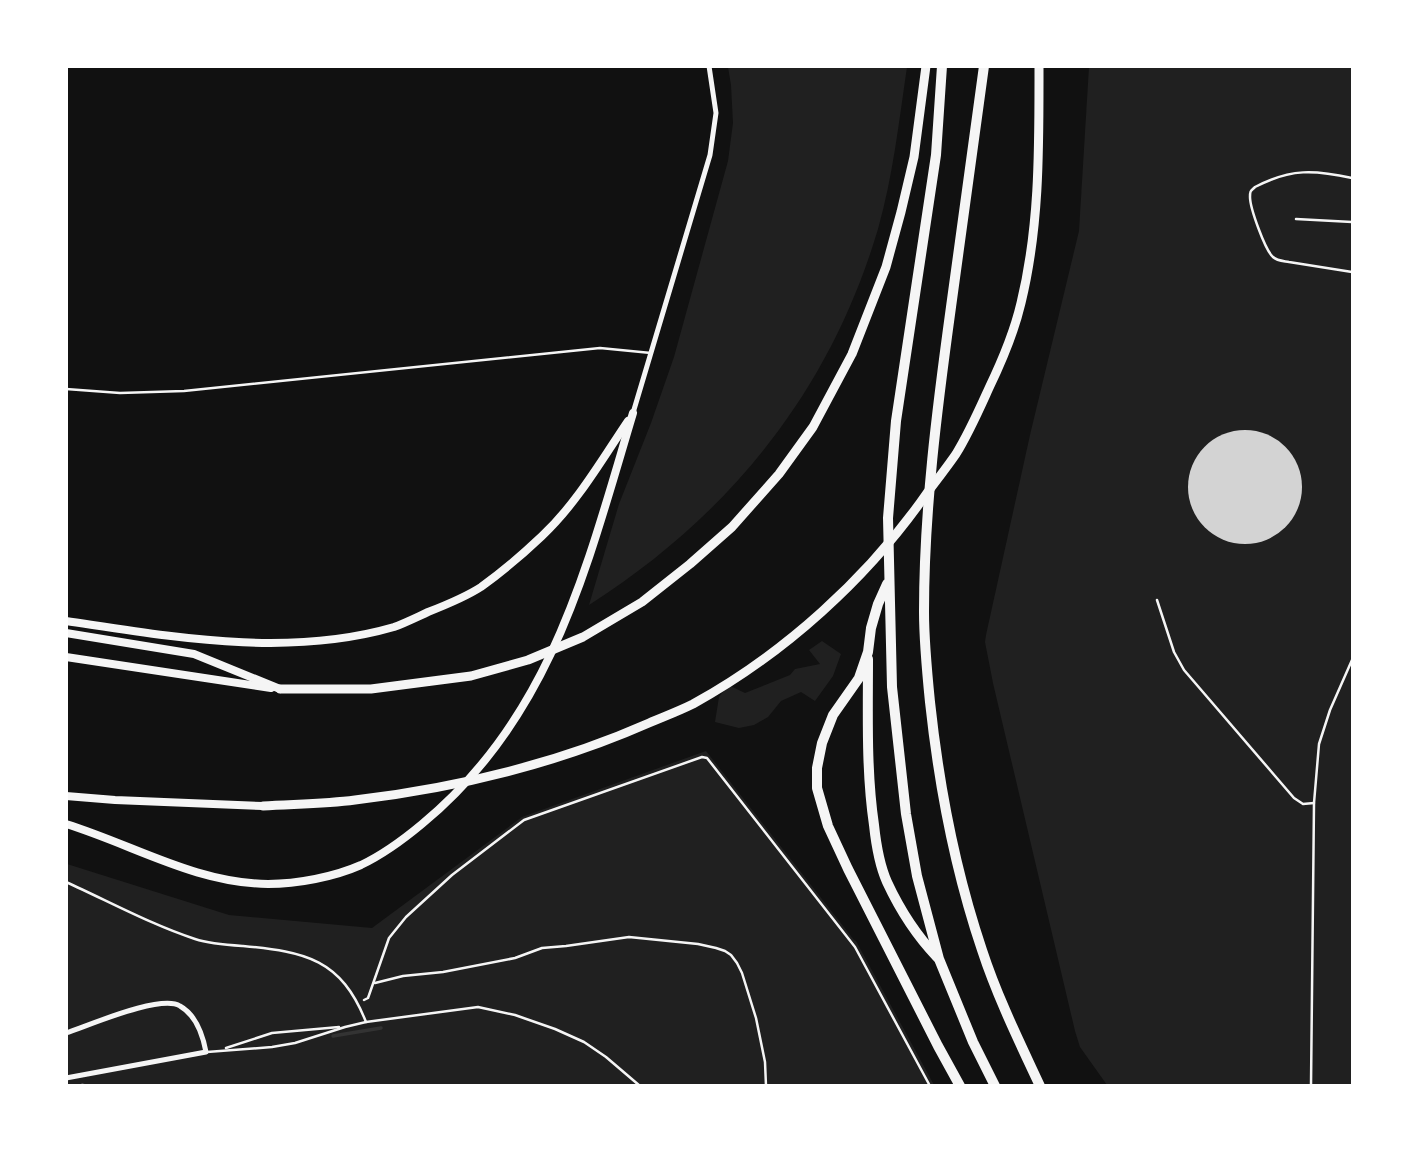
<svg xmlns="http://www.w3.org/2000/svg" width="1419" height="1152" viewBox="0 0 1419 1152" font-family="'Nunito Sans',sans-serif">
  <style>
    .green { fill: #202020 }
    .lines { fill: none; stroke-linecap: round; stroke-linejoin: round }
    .stream { stroke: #333; stroke-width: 3.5 }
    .building { fill: #d3d3d3 }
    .path { stroke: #f5f5f5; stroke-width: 2.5 }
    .service { stroke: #f5f5f5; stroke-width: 2.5 }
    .minor { stroke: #f5f5f5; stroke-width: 5 }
    .secondary { stroke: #f5f5f5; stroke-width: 8 }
    .primary { stroke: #f5f5f5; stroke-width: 9 }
    .motorway { stroke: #f5f5f5; stroke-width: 10 }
  </style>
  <rect width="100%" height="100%" fill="#111"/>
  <!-- green -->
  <g class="green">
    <path d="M728,67H907C899,121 893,176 878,229C830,391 730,515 589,605L619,504L651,423L674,357L728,161L733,123L731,85Z"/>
    <path d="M1089,67H1352V1085H1107L1080,1047L1075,1031L993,683L985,642L986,635L1030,435L1079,231Z"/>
    <path d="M822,641L841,654L833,676L815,701L801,692L781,701L768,717L754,725L739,728L715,722L719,697L728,685L745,693L790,675L795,669L820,664L809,650Z"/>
    <path d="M706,751L854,940L856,941L934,1085L67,1086V864L229,915L372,928L522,817Z"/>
  </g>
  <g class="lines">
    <!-- stream -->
    <path class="stream" d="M333,1036L381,1028"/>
  </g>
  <!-- building -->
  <circle class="building" cx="1245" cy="487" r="57"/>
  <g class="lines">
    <!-- path -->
    <g class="path">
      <path d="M375,983L403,976L443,972L515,958L542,948L566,946L629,937L698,944L716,948L725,951L731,955L737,963L742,973L756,1018L765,1062L766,1086"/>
      <path d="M364,1000L368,998L389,938L406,917L452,875L524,820L702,757L707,758L855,947L930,1086"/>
      <path d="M82,1085L92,1086"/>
    </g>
    <!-- service -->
    <g class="service">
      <path d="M1352,178C1315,170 1291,168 1255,187C1251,191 1250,190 1250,197C1250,208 1265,250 1273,257C1277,261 1284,261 1289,262L1352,272"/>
      <path d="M1296,219L1352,222"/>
      <path d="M66,389L120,393L184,391L600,348L651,353"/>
      <path d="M1157,600L1174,652L1184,670L1294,798L1303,804L1314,803"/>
      <path d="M66,882C108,901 152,925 195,939C210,944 227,945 243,946C306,952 341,959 366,1022"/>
      <path d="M226,1048L272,1033L339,1027"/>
      <path d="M207,1052L272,1047L295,1043L345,1027L366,1022L478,1007L515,1015L555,1029L584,1042L606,1057L640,1086"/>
      <path d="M1311,1086L1314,803L1319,744L1330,710L1352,660"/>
    </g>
    <!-- minor -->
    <g class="minor">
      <path d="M633,413L710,155L716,113L709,66"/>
      <path d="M66,1033C90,1025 161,994 180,1006C196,1015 203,1036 206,1052L66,1078"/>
    </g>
    <!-- secondary -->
    <g class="secondary">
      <path d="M66,621C174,637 287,658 394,627C405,623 417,617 428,612C446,605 464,598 481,587C502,572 523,554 542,536C577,503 601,461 628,421"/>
      <path d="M66,633L194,654L280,689"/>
      <path d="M66,657L271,688"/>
      <path d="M66,796L115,800L263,806"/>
      <path d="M66,824C134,845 195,883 268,884C297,884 334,877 361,865C382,855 404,839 422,824C552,717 587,566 633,413"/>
    </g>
    <!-- primary -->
    <g class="primary">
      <path d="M280,689H371L471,676L528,660L583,637L642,602L690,564L732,527L779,474L813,427L852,354L886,267L901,212L914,157L926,66"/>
      <path d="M263,806C294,804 325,804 355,800C455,788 556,764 649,723C663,717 679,711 693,704C784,654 868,578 927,493C937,480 947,467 956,454C969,433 979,410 989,388C1002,361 1014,333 1021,303C1040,225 1039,146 1039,66"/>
    </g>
    <!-- motorway -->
    <g class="motorway">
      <path d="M942,66L936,155L896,421L888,518L892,687L906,814L917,876L939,959L973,1042L995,1086"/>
      <path d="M984,66C973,147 962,227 951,307C937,409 924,510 924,612C924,642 927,672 930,702C939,786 955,870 982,950C997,996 1019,1041 1040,1086"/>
      <path d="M887,584L878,604L871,628L868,652L859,678L833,715L822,743L817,768V788L828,826L848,869L938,1046L960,1086"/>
      <path d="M868,659C868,714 866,770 874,825C876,844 879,864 887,882C900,910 916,935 937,957"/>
    </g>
  </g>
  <!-- border -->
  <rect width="1419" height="1152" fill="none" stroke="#ffffff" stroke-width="136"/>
</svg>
